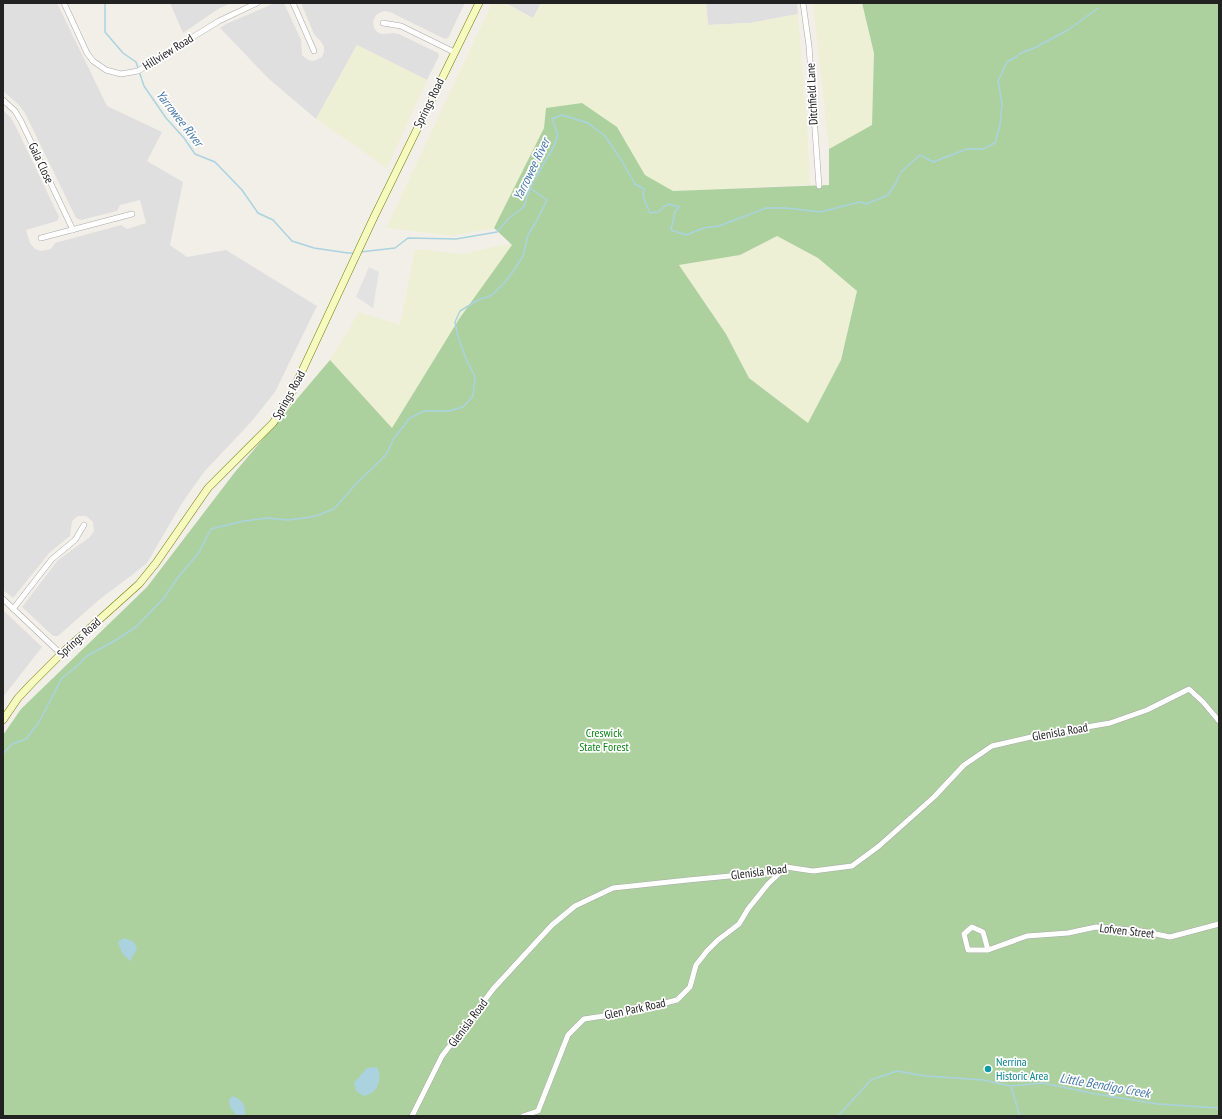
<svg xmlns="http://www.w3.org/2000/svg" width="1222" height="1119" viewBox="0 0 1222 1119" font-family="'PT Sans Narrow',sans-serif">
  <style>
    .residential { fill: #e0dfdf }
    .farmland { fill: #eef0d5 }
    .forest { fill: #add19e; fill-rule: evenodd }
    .parking { fill: #e2e2e2 }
    .water { fill: #aad3df }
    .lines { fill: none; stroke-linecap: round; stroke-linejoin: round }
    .stream { stroke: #aad3df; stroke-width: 1.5 }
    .street-casing { stroke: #a9a9a9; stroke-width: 6 }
    .secondary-casing { stroke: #707d05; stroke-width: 8 }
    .street { stroke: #fff; stroke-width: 5 }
    .secondary { stroke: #f7fabf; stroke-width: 7 }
    .culture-dot { fill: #0f9aa8; stroke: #fff; stroke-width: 1.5 }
    .labels { text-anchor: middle; stroke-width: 3.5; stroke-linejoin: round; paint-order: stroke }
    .street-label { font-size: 12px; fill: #222; stroke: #fff }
    .park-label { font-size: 12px; fill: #0c8416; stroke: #fff }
    .culture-label { font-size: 12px; fill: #0d838f; stroke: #fff; text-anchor: start }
    .water-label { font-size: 13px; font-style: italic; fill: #4a7aab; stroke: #fff }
  </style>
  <rect width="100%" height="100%" fill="#f2efe9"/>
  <!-- residential -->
  <g class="residential">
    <path d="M3,3H57L107,106L162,132L147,161L183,182L170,245L187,257L226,250L317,306L275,392L251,422L204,472L182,503L147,563L132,575L100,599L58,636H53L22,607L58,560L90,537L94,531L93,522L86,516H78L72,521L70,536L50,552L13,598L3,590V110L11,118L16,127L59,217L57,221L26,230L30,243L35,249L41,251L51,249L55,243L121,225L127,229L146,223L140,200L120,205L117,211L81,220L76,218L25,113L18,104L3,91Z"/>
    <path d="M170,3H231L218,9L183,33Z"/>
    <path d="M275,3H284L301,40L302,55L308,60L314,61L322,57L324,52V47L322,43L314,34L301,3H465L448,38L445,39L390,12L384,11L379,13L376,15L373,21L374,28L377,32L382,34L394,33L399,34L438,53L439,56L427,80L357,45L316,119L268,78L220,28L226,24Z"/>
    <path d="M505,3H541L533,18Z"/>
    <path d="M706,3H797L798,14L750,23L708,25Z"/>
    <path d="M3,610L42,647L3,697Z"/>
  </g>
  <!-- farmland -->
  <g class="farmland">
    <path d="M492,3H505L533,18L541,3H706L708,25L750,23L798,14L808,139L810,185L673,191L645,175L617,127L546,108L544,128L494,228L453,236L386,228Z"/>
    <path d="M813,3H862L874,53L872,126L829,149Z"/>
    <path d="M357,45L427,80L387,168L316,119Z"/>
    <path d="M777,236L818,258L857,291L841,360L808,423L749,378L726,334L679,265L740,255Z"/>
    <path d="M503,244L512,245L459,319L392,428L330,360L359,312L400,325L415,249L463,254Z"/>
  </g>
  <!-- forest -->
  <path class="forest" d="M862,3H1219V1116H3V735L21,709L147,587L235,472L330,360L392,428L459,319L512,245L494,228L544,128L546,108L582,103L617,127L645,175L673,191L829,185V149L872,125L874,53ZM777,236L818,258L857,291L841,360L808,423L749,378L726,334L679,265L740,255Z"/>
  <!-- parking -->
  <path class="parking" d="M369,267L379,272L373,308L356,297Z"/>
  <!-- water -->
  <g class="water">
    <path d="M124,938L134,942L137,949L130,961L122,953L118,942Z"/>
    <path d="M377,1067C381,1074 380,1086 373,1092C371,1094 367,1095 364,1096L356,1091L354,1083L367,1068Z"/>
    <path d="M232,1096C241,1099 246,1104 245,1114L239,1116C233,1113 229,1107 229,1100Z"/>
  </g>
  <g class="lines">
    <!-- stream -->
    <g class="stream">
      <path d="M105,3V32L123,53L136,62L144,86L166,118L184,138L195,154L215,162L242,190L258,213L273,220L292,241L314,248L348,253H354"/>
      <path d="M360,252L395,248L408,238L456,239L497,232L509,218L524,207L530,187L554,146L558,135L552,119L562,115L588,123L605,136L622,161L635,184L644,189L643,196L650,213L658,212L668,204L679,207L675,212L671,230L686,235L704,228L719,226L766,208H786L820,212L860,202L867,204L888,195L896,183L901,172L920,155L933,162L967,149H983L995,143L1000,125L1002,104L998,81L1007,62L1016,57L1021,53L1034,48L1068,30L1098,8"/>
      <path d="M3,754L12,744L26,739L39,722L62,678L76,667L87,656L116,640L136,627L163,599L179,576L198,554L211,529L244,521L268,518L288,520L304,518L316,516L334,509L356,484L386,455L394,438L410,418L424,411H449L463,407L473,396L475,377L466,359L458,337L455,322L460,311L478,300L492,295L507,280L516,267L523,256L528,235L536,222L547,200L530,188"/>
      <path d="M1011,1087L1020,1116"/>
      <path d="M838,1116L871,1080L897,1071L926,1076L983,1080L1011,1086L1043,1083L1096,1094L1158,1104L1219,1108"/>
    </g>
    <defs>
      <g id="street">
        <path d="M64,3L87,53L93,61L106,70L121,74L138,71L219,21L257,3"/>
        <path d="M293,3L314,51"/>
        <path d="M803,3L809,46L819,186"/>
        <path d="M383,23L401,26L454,52"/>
        <path d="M3,100L15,111L21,121L73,230"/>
        <path d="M41,238L132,214"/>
        <path d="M3,599L61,654"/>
        <path d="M13,609L52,559L75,540L84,525"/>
        <path d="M988,950L983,932L972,927L964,934L968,950H988L1027,936L1068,933L1096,927L1141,931L1170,937L1219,924"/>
        <path d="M412,1116L442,1056L494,988L552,925L575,906L613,888L688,880L771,872L786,867L813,871L852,866L879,846L934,797L964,765L992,746L1040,735L1110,723L1147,710L1189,689L1203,702L1219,721"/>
        <path d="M523,1116L538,1111L568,1035L584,1019L630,1012L677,1000L690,987L696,965L707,951L718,940L739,924L748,909L768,884L784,869"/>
      </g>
      <path id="secondary" d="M3,720L18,698L32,683L61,654L139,584L156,563L208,488L273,423L288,401L374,217L479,3"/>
    </defs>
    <!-- street casing -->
    <use href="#street" class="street-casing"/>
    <!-- secondary casing -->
    <use href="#secondary" class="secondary-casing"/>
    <!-- street -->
    <use href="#street" class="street"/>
    <!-- secondary -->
    <use href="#secondary" class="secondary"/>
  </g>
  <!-- markers -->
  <circle class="culture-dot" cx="988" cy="1069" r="4"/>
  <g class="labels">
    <!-- street labels -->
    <g class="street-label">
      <text transform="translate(168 52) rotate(-32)" y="4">Hillview Road</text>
      <text transform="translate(812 94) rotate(-93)" y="4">Ditchfield Lane</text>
      <text transform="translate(429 103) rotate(-64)" y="4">Springs Road</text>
      <text transform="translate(41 163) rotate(65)" y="4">Gala Close</text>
      <text transform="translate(289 395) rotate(-61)" y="4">Springs Road</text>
      <text transform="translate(79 638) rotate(-42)" y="4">Springs Road</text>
      <text transform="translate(1060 732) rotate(-10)" y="4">Glenisla Road</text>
      <text transform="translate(759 872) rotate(-7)" y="4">Glenisla Road</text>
      <text transform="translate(1127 931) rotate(6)" y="4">Lofven Street</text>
      <text transform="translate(635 1009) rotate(-12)" y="4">Glen Park Road</text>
      <text transform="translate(468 1023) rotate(-53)" y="4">Glenisla Road</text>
    </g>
    <!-- park labels -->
    <g class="park-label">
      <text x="604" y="737">Creswick<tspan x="604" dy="14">State Forest</tspan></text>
    </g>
    <!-- culture labels -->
    <g class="culture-label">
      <text x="996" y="1066">Nerrina<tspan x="996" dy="14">Historic Area</tspan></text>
    </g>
    <!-- water labels -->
    <g class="water-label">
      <text transform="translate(180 118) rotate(52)" y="5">Yarrowee River</text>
      <text transform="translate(531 169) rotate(-64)" y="5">Yarrowee River</text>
      <text transform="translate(1105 1085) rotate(10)" y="5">Little Bendigo Creek</text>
    </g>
  </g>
  <!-- border -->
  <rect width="1222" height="1119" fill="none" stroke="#222222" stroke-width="8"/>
</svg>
